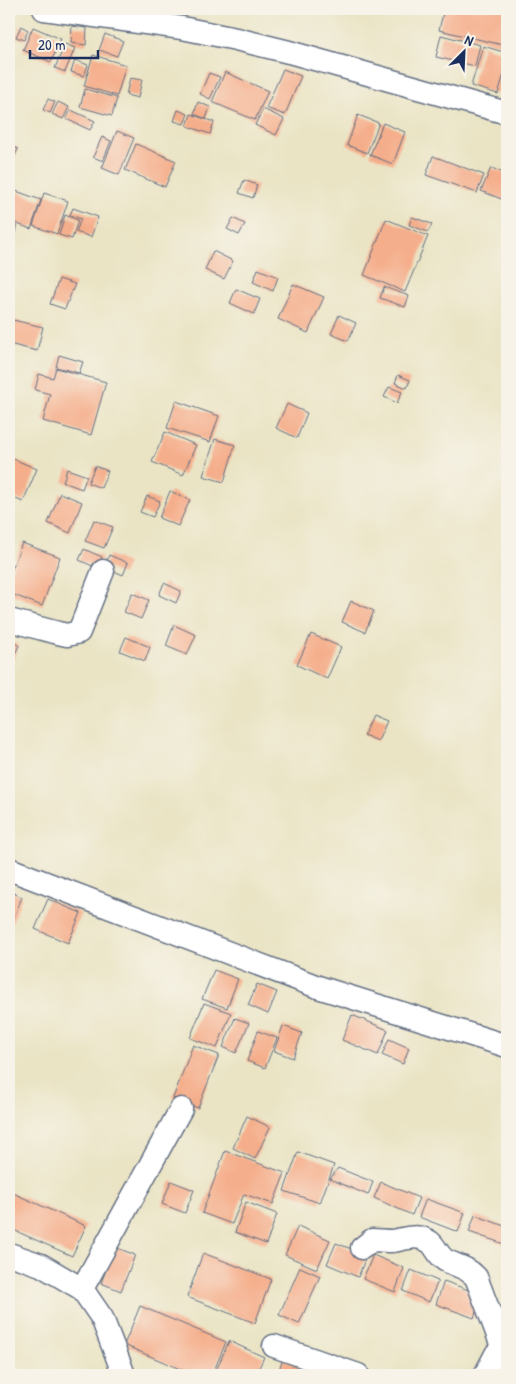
<svg xmlns="http://www.w3.org/2000/svg" width="516" height="1384" viewBox="0 0 516 1384" font-family="'Patrick Hand',sans-serif">
  <style>
    .building { fill: #f5ae8b }
    .lines { fill: none; stroke-linecap: round; stroke-linejoin: round }
    .minor-casing { stroke: #636e82; stroke-width: 25 }
    .minor { stroke: #fff; stroke-width: 22 }
  </style>
  <rect width="100%" height="100%" fill="#f7f3e8"/>
  <filter id="ink" filterUnits="userSpaceOnUse"><feTurbulence type="fractalNoise" baseFrequency=".02" numOctaves="2"/><feDisplacementMap in="SourceGraphic" scale="10" xChannelSelector="R" yChannelSelector="G"/><feConvolveMatrix kernelMatrix="1 2 1 2 8 2 1 2 1" color-interpolation-filters="sRGB"/></filter>
  <filter id="wash" filterUnits="userSpaceOnUse"><feTurbulence type="fractalNoise" baseFrequency=".0096" numOctaves="4" result="noise"/><feDisplacementMap in="SourceGraphic" scale="20" xChannelSelector="R" yChannelSelector="G"/><feGaussianBlur stdDeviation="1.12" result="paint"/><feColorMatrix in="noise" values="0 0 0 0 0 0 0 0 0 0 0 0 0 0 0 0 0 1.4 0 .05"/><feComposite in="paint" operator="in"/></filter>
  <g filter="url(#wash)">
    <rect width="100%" height="100%" fill="#eae4c5"/>
    <g id="blocks">
      <!-- building -->
      <g class="building">
        <path d="M444,9H507V46L439,30Z"/>
        <path d="M21,26L28,30L24,40L16,37Z"/>
        <path d="M72,26L87,28L86,45L71,43Z"/>
        <path d="M33,27L61,39L51,62L23,50Z"/>
        <path d="M105,34L123,41L117,56L99,50Z"/>
        <path d="M441,35L480,45L475,66L436,57Z"/>
        <path d="M65,44L75,48L65,72L55,68Z"/>
        <path d="M483,46L507,53V64L498,94L471,86Z"/>
        <path d="M93,55L126,65L117,96L84,86Z"/>
        <path d="M75,60L88,65L84,76L71,72Z"/>
        <path d="M283,69L301,76L285,115L266,108Z"/>
        <path d="M225,72L268,91L255,120L212,102Z"/>
        <path d="M209,73L220,77L210,99L200,94Z"/>
        <path d="M130,78L142,80L138,98L126,95Z"/>
        <path d="M85,89L117,98L112,116L80,107Z"/>
        <path d="M48,99L55,102L50,113L43,110Z"/>
        <path d="M58,102L69,107L63,119L52,114Z"/>
        <path d="M198,102L210,107L206,119L194,114Z"/>
        <path d="M263,109L284,119L276,135L255,125Z"/>
        <path d="M71,110L95,121L90,130L66,119Z"/>
        <path d="M178,110L188,114L184,124L174,121Z"/>
        <path d="M191,114L214,122L210,134L187,126Z"/>
        <path d="M358,115L379,123L367,153L347,145Z"/>
        <path d="M383,123L405,132L393,164L370,155Z"/>
        <path d="M117,131L134,138L119,175L102,168Z"/>
        <path d="M102,137L111,141L103,161L93,157Z"/>
        <path d="M136,144L176,161L165,187L125,170Z"/>
        <path d="M9,145L18,149L9,169Z"/>
        <path d="M433,156L484,175L477,193L426,175Z"/>
        <path d="M491,168L507,174V191L504,200L481,191Z"/>
        <path d="M244,180L257,185L253,198L239,193Z"/>
        <path d="M16,191L41,200L31,229L9,221V213Z"/>
        <path d="M44,193L68,201L57,234L33,226Z"/>
        <path d="M73,208L98,217L91,237L76,232L81,219L70,215Z"/>
        <path d="M65,215L78,220L72,239L59,235Z"/>
        <path d="M412,217L432,224L428,232L409,225Z"/>
        <path d="M233,218L245,224L239,235L227,229Z"/>
        <path d="M386,219L428,236L405,292L364,275Z"/>
        <path d="M9,224L17,226L11,246H9Z"/>
        <path d="M213,251L233,261L224,279L205,270Z"/>
        <path d="M258,269L278,277L273,291L253,282Z"/>
        <path d="M59,279L75,284L65,309L50,304Z"/>
        <path d="M293,284L324,297L308,333L278,319Z"/>
        <path d="M384,287L409,296L405,307L380,298Z"/>
        <path d="M236,289L260,299L254,314L230,303Z"/>
        <path d="M339,315L356,323L348,341L331,334Z"/>
        <path d="M13,320L43,327L37,351L9,344V336Z"/>
        <path d="M59,355L83,362L79,373L56,367Z"/>
        <path d="M56,368L106,382L91,435L43,421L50,394L35,390L39,374L53,378Z"/>
        <path d="M398,375L410,380L407,388L395,383Z"/>
        <path d="M389,387L402,392L397,403L384,397Z"/>
        <path d="M176,401L219,416L210,442L167,428Z"/>
        <path d="M287,404L307,413L297,438L276,428Z"/>
        <path d="M165,432L196,445L183,475L152,462Z"/>
        <path d="M215,439L235,445L224,482L203,476Z"/>
        <path d="M9,457L37,469L23,502L9,496Z"/>
        <path d="M95,466L108,471L101,488L88,483Z"/>
        <path d="M67,469L87,476L82,489L63,482Z"/>
        <path d="M170,491L190,500L178,526L159,518Z"/>
        <path d="M60,493L82,502L70,533L48,523Z"/>
        <path d="M147,496L160,501L153,517L140,512Z"/>
        <path d="M94,520L113,527L104,548L85,541Z"/>
        <path d="M22,543L60,557L42,606L9,593V577Z"/>
        <path d="M84,549L102,557L97,568L79,560Z"/>
        <path d="M109,555L128,563L123,575L105,567Z"/>
        <path d="M164,583L181,591L176,603L159,595Z"/>
        <path d="M132,593L149,600L141,619L124,612Z"/>
        <path d="M351,601L374,611L365,632L342,622Z"/>
        <path d="M174,625L196,635L187,655L166,646Z"/>
        <path d="M311,634L341,647L327,679L297,665Z"/>
        <path d="M126,637L150,647L145,661L120,651Z"/>
        <path d="M9,641L19,645L9,669Z"/>
        <path d="M373,715L387,721L378,741L364,735Z"/>
        <path d="M9,891L22,897L9,930Z"/>
        <path d="M48,899L81,913L68,943L35,929Z"/>
        <path d="M214,970L238,979L227,1008L202,999Z"/>
        <path d="M257,984L277,992L268,1014L248,1005Z"/>
        <path d="M204,1003L231,1013L217,1048L190,1038Z"/>
        <path d="M352,1015L388,1030L378,1055L342,1040Z"/>
        <path d="M235,1018L249,1023L236,1053L223,1047Z"/>
        <path d="M283,1026L302,1033L293,1058L274,1051Z"/>
        <path d="M258,1031L277,1038L265,1068L247,1061Z"/>
        <path d="M389,1039L409,1048L403,1064L382,1055Z"/>
        <path d="M193,1045L219,1055L198,1108L173,1098Z"/>
        <path d="M247,1116L270,1127L255,1159L233,1148Z"/>
        <path d="M225,1151L285,1173L273,1204L244,1194L232,1224L202,1213Z"/>
        <path d="M298,1152L334,1165L320,1203L284,1191Z"/>
        <path d="M338,1168L373,1182L368,1195L330,1179Z"/>
        <path d="M171,1181L194,1190L185,1213L162,1204Z"/>
        <path d="M381,1182L419,1198L412,1215L374,1198Z"/>
        <path d="M13,1193L86,1226L72,1256L9,1228V1202Z"/>
        <path d="M426,1199L465,1213L458,1232L419,1217Z"/>
        <path d="M246,1202L277,1214L266,1244L235,1232Z"/>
        <path d="M475,1215L507,1227V1245L469,1232Z"/>
        <path d="M298,1226L330,1240L317,1269L285,1255Z"/>
        <path d="M336,1243L367,1255L358,1277L327,1264Z"/>
        <path d="M115,1247L135,1255L121,1291L101,1283Z"/>
        <path d="M203,1253L271,1279L255,1323L187,1297Z"/>
        <path d="M373,1255L404,1268L395,1292L363,1279Z"/>
        <path d="M300,1267L320,1276L299,1324L279,1315Z"/>
        <path d="M411,1270L438,1281L429,1302L403,1291Z"/>
        <path d="M444,1281L482,1295L474,1318L436,1304Z"/>
        <path d="M140,1306L226,1342L212,1375H194L124,1345Z"/>
        <path d="M229,1341L264,1357L258,1370L267,1374V1375H214Z"/>
        <path d="M283,1359L301,1365L297,1375H277Z"/>
        <path d="M499,1364L507,1367V1375H495Z"/>
        <path d="M304,1366L332,1375H301Z"/>
      </g>
    </g>
  </g>
  <g filter="url(#ink)">
    <use href="#blocks" fill-opacity="0" stroke="#636e82" stroke-width="1"/>
    <g class="lines">
      <defs>
        <g id="minor">
          <path d="M44,9L182,28L236,39L289,52L507,113"/>
          <path d="M9,620L58,633L67,635L79,632L103,571"/>
          <path d="M9,869L318,987L507,1046"/>
          <path d="M362,1248L372,1240C378,1240 385,1241 392,1241C406,1239 417,1233 430,1242C436,1247 438,1255 445,1260C456,1266 467,1267 476,1277L502,1346"/>
          <path d="M9,1254L41,1265L82,1289L102,1318L124,1375"/>
          <path d="M82,1289L181,1109"/>
          <path d="M274,1346L358,1375"/>
          <path d="M485,1375L496,1354L507,1343"/>
        </g>
      </defs>
      <!-- minor casing -->
      <use href="#minor" class="minor-casing"/>
      <!-- minor -->
      <use href="#minor" class="minor"/>
    </g>
  </g>
  <!-- margin -->
  <rect width="516" height="1384" fill="none" stroke="#f7f3e8" stroke-width="30"/>
  <!-- north arrow -->
  <g transform="translate(464 52) rotate(24)" stroke="#f7f3e8" stroke-width="4" paint-order="stroke">
  <path d="M0-4L9 19L0 12L-9 19Z" fill="#1b2f5e"/>
  <text y="-8" font-size="14" font-weight="bold" text-anchor="middle" fill="#1b2f5e">N</text>
  </g>
  <!-- scale -->
  <path d="M30 50v8h68v-8" fill="none" stroke="#1b2f5e" stroke-width="2.5"/>
  <text x="38" y="50" font-size="15" fill="#1b2f5e" stroke="#f7f3e8" stroke-width="4" paint-order="stroke">20 m</text>
</svg>
